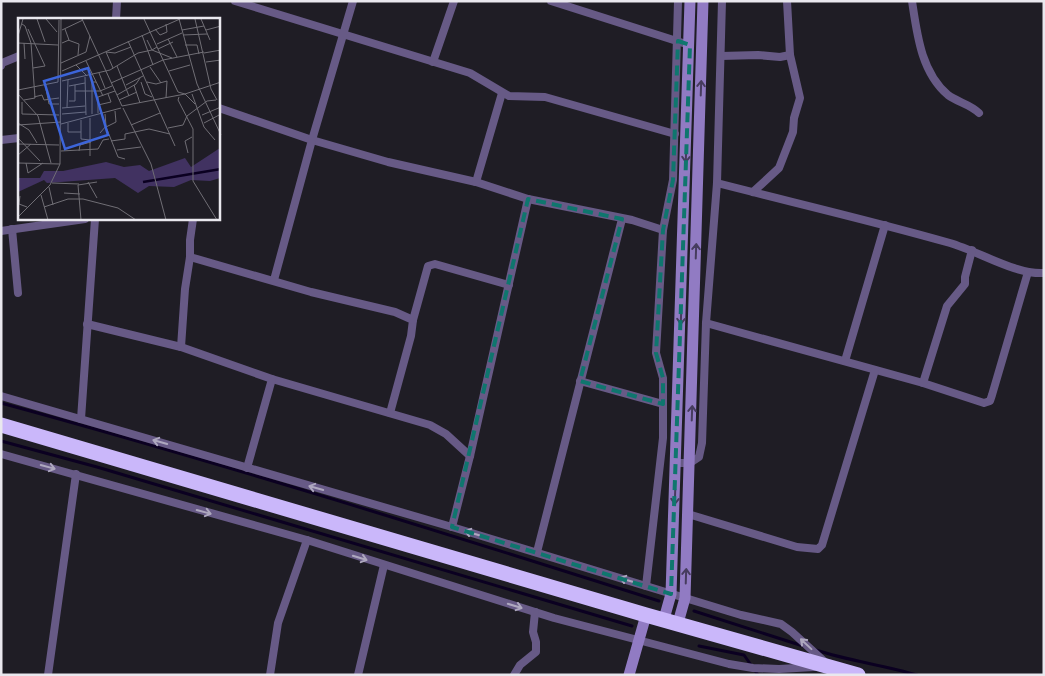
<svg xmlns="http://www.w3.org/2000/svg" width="1045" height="676" viewBox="0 0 1045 676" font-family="Lora,serif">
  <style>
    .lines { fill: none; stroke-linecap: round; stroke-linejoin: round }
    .stream { stroke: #0b0021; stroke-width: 3 }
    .street { stroke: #675a86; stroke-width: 8 }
    .secondary { stroke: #917bc3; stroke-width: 11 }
    .highway { stroke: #cab7fa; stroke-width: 15 }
    .oneway { stroke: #463c5e }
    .oneway2 { stroke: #aea8bf }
    .marked { fill: none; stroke: #0f766e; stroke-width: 4; stroke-dasharray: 10 6; stroke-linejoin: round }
    .inset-river { fill: none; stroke: #0b0021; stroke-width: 2.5 }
    .inset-road { fill: none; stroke: #706e75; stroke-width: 1 }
    .view { fill: #3c65db; fill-opacity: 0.15; stroke: #3c65db; stroke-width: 2.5 }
    .inset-edge { fill: none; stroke: #e9e8ee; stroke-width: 2.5 }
  </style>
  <rect width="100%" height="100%" fill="#1f1d25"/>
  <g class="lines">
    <!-- stream -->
    <g class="stream">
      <path d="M1,403C222,463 441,532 659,601"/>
      <path d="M1,441L97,467L632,626"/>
      <path d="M694,611L803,646"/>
      <path d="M699,646L744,655L758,675"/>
      <path d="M816,650C849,661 884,665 917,675"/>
    </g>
    <!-- street -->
    <g class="street">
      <path d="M235,1L470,73L509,96L545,97L675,134"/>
      <path d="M551,1L683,43"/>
      <path d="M912,1C917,34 921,72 948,95C957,102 970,104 979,113"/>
      <path d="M116,19L117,1"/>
      <path d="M721,56L758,55L780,57L790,55L787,1"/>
      <path d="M433,62L454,1"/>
      <path d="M1,66L2,63L19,56"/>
      <path d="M219,108L312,140L388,162L476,182L528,199L632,220L663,230"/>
      <path d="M1,140L19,138"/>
      <path d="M476,182L502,93"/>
      <path d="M717,183C795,203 873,221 950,243C978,251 1016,275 1044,273"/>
      <path d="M753,192L779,168L793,132L794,118L800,98L790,55"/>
      <path d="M12,229L18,293"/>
      <path d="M1,231L85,219"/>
      <path d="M190,257L311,292L395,312L413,320L411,336L390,413"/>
      <path d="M274,280L312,140L353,1"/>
      <path d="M413,320L428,266L435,264L509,285"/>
      <path d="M706,323L923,383L984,403L990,401L992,395L1028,272"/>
      <path d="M87,324L181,347L272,379L430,425L446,434L470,456"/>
      <path d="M181,347L185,289L190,257V240L193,219"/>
      <path d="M845,361L885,225"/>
      <path d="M580,381L663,404"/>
      <path d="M923,383L947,306L965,284V277L972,250"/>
      <path d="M1,396L452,527L741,615L781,624L792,632L826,663"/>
      <path d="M81,419L95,219"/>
      <path d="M1,454L307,540L554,618L638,640L729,664L753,668L779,669L814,667"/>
      <path d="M677,463H690L699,457L702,443L706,323L717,183L722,1"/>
      <path d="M247,468L272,379"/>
      <path d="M688,514L797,547L818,549L822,545L875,370"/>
      <path d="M452,527L470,456L528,199"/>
      <path d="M537,552L622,219"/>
      <path d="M646,586L663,438V378L656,353L663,230L673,180L678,1"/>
      <path d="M48,675L76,474"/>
      <path d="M270,675L278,623L307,540"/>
      <path d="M358,675L384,565"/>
      <path d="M514,675L520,665L536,652V642L533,632L535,612"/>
    </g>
    <!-- secondary -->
    <g class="secondary">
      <path d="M664,619L671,594L690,1"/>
      <path d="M678,623L685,598L703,1"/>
      <path d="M629,675L646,615"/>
    </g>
    <!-- highway -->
    <path class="highway" d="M1,425L646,615L858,675"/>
  </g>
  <!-- one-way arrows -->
  <defs><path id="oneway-shaft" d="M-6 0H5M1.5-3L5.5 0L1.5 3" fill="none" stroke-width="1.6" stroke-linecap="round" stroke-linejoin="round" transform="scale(1.25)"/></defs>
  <g class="oneway">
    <use href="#oneway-shaft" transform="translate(701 88) rotate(-88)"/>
    <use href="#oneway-shaft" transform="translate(686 155) rotate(92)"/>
    <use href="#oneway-shaft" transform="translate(696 251) rotate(-88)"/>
    <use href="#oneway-shaft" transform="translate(681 317) rotate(92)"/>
    <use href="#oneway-shaft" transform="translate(692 413) rotate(-88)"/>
    <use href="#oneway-shaft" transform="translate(675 497) rotate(92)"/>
    <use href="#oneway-shaft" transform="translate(686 576) rotate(-88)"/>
  </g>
  <g class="oneway2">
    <use href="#oneway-shaft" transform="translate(160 442) rotate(-164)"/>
    <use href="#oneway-shaft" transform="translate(48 467) rotate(15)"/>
    <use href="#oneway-shaft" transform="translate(316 488) rotate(-164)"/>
    <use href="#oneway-shaft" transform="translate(204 512) rotate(15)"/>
    <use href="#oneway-shaft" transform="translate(472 533) rotate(-163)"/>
    <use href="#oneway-shaft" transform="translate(360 558) rotate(17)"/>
    <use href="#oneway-shaft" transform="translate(627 580) rotate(-163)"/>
    <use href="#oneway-shaft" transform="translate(515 606) rotate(17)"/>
    <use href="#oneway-shaft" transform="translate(806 644) rotate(-137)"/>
  </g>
  <!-- marked area -->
  <path class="marked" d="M678,41L690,45L671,594L452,527L528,199L622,219L580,381L663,404V378L656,353L663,230L673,180Z"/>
  <!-- overview -->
  <g transform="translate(18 18)">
    <rect width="202" height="202" fill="#1f1d25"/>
    <path d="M202,130V160L192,163L173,162L156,169L131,168L120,175L97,160L29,165L26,162L0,174V160H22L26,153H45L88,144L106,149L122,147L131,153L167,140L173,149Z" fill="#413261"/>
    <path class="inset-river" d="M125,164L203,151"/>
    <path class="inset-road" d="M19,1L27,24M28,1L39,14M64,1L104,88M126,1L160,74L167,76L177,86M161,1L179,66L203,117M177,1L193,71L199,82M183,1L192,22M4,6L7,8L13,25L17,80L6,82M10,11L27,48L15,50M137,11L142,17L149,14L148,6M44,12L65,2M164,12L186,8M188,12L203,8M124,17L135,47M165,17L189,16M0,18L5,1M150,21L159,39M50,22L61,26L60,37M129,22L134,32L139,29M110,23L157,128M0,25L40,27M6,25L7,41M44,25L51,22L47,11M139,26L164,15M167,27H179L181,36M140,31L155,24M88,34L97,35L113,29M88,34L95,50M186,35L203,32M68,43L85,78M188,44L203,42M43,45L68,34L72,18M58,47L69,58M99,48L111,78M132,49L143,65M44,53L162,1M151,53L172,47M81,55L87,70M67,59L68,97M44,63L92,52L120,35L134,32L154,40M40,64L41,2M123,64L127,76L134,79M129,64L138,66L149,63L148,80M93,65L145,42L186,34M27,66L31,86H41M108,67L125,58M116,67L122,85M51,68L67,65M0,72L40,64M57,73H82L94,68M0,76L20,98L33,145M174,76L186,109L197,122M99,77L118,66L122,60M16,79L24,77L26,82L41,80M161,79L160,82L175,111V163L199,202M101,82L119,74M51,83H57V67M4,84V96L41,97M80,87L93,84L90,76M104,88L167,76L203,64M49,89L50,62M44,90L67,88M105,90L133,146L148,202M97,93L98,104L88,109L100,139L107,141M80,95V79L97,73M44,96L68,94M74,96V64H78M184,97L203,89M72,100V138M63,102V121L72,122M0,105L11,112L19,125M50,105V114H63M186,105L203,96M43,106L103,90M0,107L43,104M113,107L142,95M150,110L165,107L169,98L189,83L198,82M82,115L88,108L87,96M0,120L22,143M93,123L107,121V116L131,111L152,116M0,126L41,127M99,132L123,129M43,133L80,131L85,122L91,121M61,133L62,127L73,124M170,135L167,123L174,119M0,137L13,126M0,145L42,146M8,145L10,155L25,145M70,164L79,180M34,165L61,166M31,169L35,187M46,175L62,176M23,177L30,202M2,178L1,186L9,189M26,189L50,181H65L100,190L118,202M0,199L32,167L42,146L43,1M63,202L60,167L79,164"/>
    <path class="view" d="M70,50L90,117L47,131L26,63Z"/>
    <rect width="202" height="202" class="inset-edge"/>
  </g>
  <!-- border -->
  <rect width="1045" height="676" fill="none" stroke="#e9e8ee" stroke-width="5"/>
</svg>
